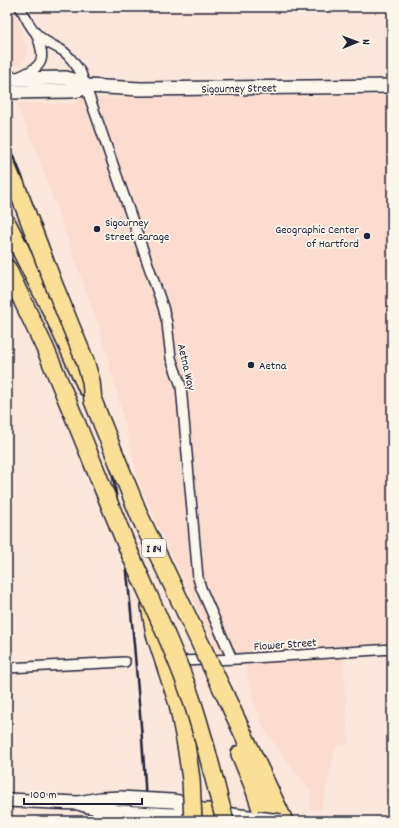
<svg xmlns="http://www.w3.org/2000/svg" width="399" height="828" viewBox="0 0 399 828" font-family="Dekko,sans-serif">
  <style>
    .built { fill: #fbdccf }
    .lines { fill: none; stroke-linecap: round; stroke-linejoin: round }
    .street-casing { stroke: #22223b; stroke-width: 12 }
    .secondary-casing { stroke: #22223b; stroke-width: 16 }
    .highway-casing { stroke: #22223b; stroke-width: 20 }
    .street { stroke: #fbf7ec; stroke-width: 9 }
    .secondary { stroke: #fbf7ec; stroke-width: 13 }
    .highway { stroke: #fadf96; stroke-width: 17 }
    .rail { stroke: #22223b; stroke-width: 2.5 }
    .secondary-bridge-casing { stroke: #22223b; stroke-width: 16; stroke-linecap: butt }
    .highway-bridge-casing { stroke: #22223b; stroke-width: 20; stroke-linecap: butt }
    .secondary-bridge { stroke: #fbf7ec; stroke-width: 13 }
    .highway-bridge { stroke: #fadf96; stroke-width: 17 }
    .poi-dot { fill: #22223b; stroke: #fbf7ec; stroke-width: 1.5 }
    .labels { text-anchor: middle; stroke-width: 3.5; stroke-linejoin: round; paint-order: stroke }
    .shield { fill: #fbf7ec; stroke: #636270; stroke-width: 1 }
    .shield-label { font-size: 11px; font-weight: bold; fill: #22223b }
    .street-label { font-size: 12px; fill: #22223b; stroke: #fbf7ec }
    .poi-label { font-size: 12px; fill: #22223b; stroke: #fbf7ec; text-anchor: start }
  </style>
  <rect width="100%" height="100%" fill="#fbe7db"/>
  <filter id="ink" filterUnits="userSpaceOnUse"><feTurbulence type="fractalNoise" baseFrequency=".025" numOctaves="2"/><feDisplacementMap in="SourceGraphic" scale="8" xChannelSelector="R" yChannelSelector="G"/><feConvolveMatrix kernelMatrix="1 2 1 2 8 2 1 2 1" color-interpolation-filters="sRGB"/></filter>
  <g filter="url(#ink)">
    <!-- built -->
    <g class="built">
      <path d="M7,7H11L21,28L27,54L26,58L20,64L7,65Z"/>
      <path d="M392,96V643L219,653L162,535L137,476L125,423L101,333L34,145L16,103L48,104L77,103V99L87,98Z"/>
      <path d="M343,654L348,744L336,746L321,810L310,809L312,792L284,757L266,732L262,723L253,698L245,665Z"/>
    </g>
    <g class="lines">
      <defs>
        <g id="street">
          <path d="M20,7C26,17 30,29 39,36C46,43 55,46 63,51C71,57 76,65 81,73L163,307L167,323L171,358L181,386L198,578L201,588L232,659"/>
          <path d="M18,77C42,67 47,61 37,36"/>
          <path d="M179,661L238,659L392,649"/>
          <path d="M7,668L125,662"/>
        </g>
        <g id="secondary">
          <path d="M7,79L66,78L78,81L87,86"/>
          <path d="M7,92L70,91L79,90L87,86L141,89L392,86"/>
          <path d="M7,800L78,803L100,799L121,798"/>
          <path d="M172,801L179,802L208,812L257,818"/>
          <path d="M81,804L107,811L121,812"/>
          <path d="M173,815L202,812"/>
        </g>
        <g id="highway">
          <path d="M7,163L15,183"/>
          <path d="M7,223L53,314L87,388"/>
          <path d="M7,268L44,346"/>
          <path d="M150,606L155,634L178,704L186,745"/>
          <path d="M224,693L284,821"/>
          <path d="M240,754L254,788L265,821"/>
          <path d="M208,812L209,821"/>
        </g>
      </defs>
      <!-- street casing -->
      <use href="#street" class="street-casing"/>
      <!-- secondary casing -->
      <use href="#secondary" class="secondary-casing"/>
      <!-- highway casing -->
      <use href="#highway" class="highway-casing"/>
      <!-- street -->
      <use href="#street" class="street"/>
      <!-- secondary -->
      <use href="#secondary" class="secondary"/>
      <!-- highway -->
      <use href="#highway" class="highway"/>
      <!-- rail -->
      <path class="rail" d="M7,142C51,245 88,352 110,462C124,529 130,598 136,667C140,718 146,769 146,821"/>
      <defs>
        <g id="secondary-bridge">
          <path d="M121,798L172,801"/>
          <path d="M121,812L173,815"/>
          <path d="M257,818L281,821"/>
        </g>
        <g id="highway-bridge">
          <path d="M15,183L54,285L85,361L91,381L93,401L140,517L224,693"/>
          <path d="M44,346C74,414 100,483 129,551C150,600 174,648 191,698C205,739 214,780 225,821"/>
          <path d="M186,745L191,779L193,821"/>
        </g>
      </defs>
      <!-- secondary-bridge casing -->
      <use href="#secondary-bridge" class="secondary-bridge-casing"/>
      <!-- highway-bridge casing -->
      <use href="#highway-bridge" class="highway-bridge-casing"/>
      <!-- secondary-bridge -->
      <use href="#secondary-bridge" class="secondary-bridge"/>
      <!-- highway-bridge -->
      <use href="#highway-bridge" class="highway-bridge"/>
    </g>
  </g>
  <!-- markers -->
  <g class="poi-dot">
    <circle cx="97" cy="229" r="4"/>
    <circle cx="367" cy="236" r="4"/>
    <circle cx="251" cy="365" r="4"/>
  </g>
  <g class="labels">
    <!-- shield labels -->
    <rect class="shield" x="142" y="539" width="24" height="18" rx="3"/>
    <g class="shield-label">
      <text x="154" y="552">I 84</text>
    </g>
    <!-- street labels -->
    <g class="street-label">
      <text transform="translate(239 88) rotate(-1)" y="4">Sigourney Street</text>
      <text transform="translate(187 367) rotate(77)" y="4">Aetna Way</text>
      <text transform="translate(285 644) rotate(-4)" y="4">Flower Street</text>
    </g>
    <!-- poi labels -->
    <g class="poi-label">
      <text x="105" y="226">Sigourney<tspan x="105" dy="14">Street Garage</tspan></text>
      <text x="359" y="233" text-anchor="end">Geographic Center<tspan x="359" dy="14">of Hartford</tspan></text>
      <text x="259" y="369">Aetna</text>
    </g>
  </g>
  <!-- margin -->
  <rect width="399" height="828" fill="none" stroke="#fbf7ec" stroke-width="24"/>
  <rect x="12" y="12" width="375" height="804" fill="none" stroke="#22223b" stroke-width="1.5" filter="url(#ink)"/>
  <!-- north arrow -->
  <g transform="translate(357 42) rotate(89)" stroke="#fbf7ec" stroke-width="3" paint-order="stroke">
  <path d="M0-3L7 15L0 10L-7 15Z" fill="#22223b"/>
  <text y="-6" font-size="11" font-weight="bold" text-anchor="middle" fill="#22223b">N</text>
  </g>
  <!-- scale -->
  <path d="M24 798v6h118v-6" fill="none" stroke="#22223b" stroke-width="2"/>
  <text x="30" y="798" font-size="12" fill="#22223b" stroke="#fbf7ec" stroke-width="3" paint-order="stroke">100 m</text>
</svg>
